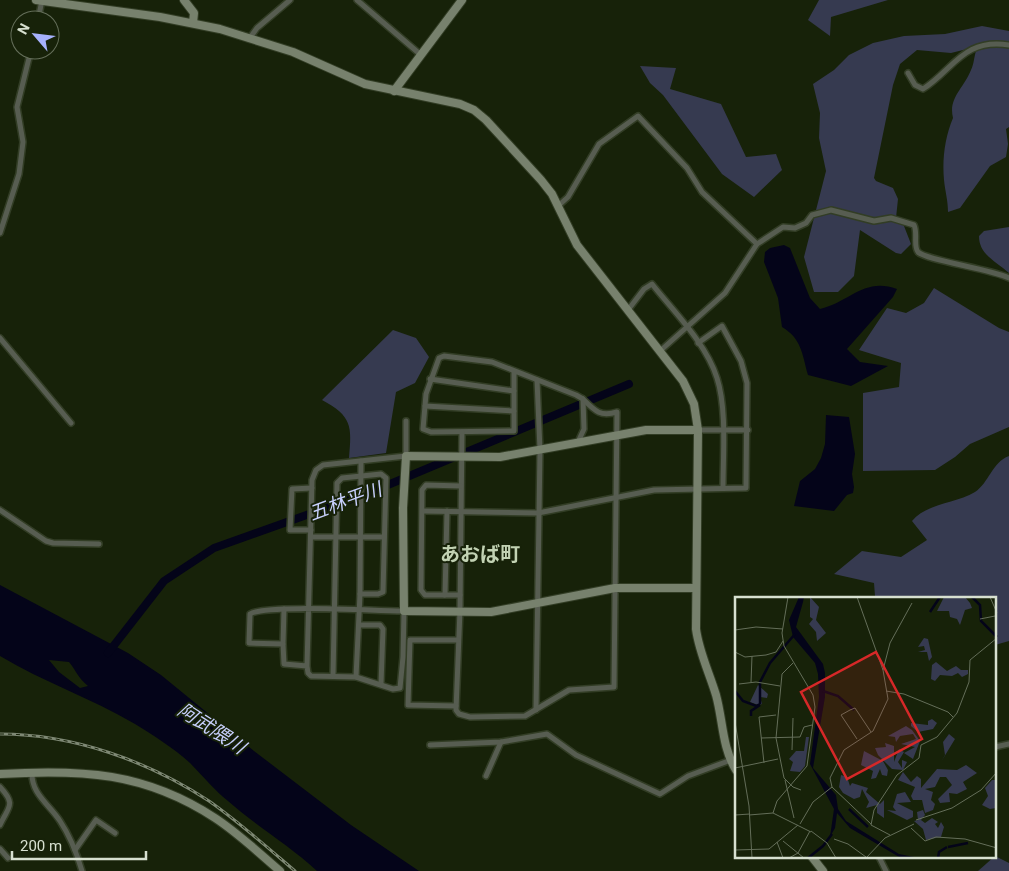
<svg xmlns="http://www.w3.org/2000/svg" width="1009" height="871" viewBox="0 0 1009 871" font-family="Roboto,'Noto Sans JP',sans-serif">
  <style>
    .green { fill: #363a50 }
    .water { fill: #040419; fill-rule: evenodd }
    .lines { fill: none; stroke-linecap: round; stroke-linejoin: round }
    .river { stroke: #040419; stroke-width: 8 }
    .street-casing { stroke: #323d25; stroke-width: 8 }
    .secondary-casing { stroke: #323d25; stroke-width: 10 }
    .street { stroke: #575d51; stroke-width: 5 }
    .secondary { stroke: #77816d; stroke-width: 8 }
    .rail-casing { stroke: #7e8874; stroke-width: 3 }
    .rail { stroke: #172209; stroke-width: 1; stroke-dasharray: 4; stroke-linecap: butt }
    .labels { text-anchor: middle; stroke-width: 4; stroke-linejoin: round; paint-order: stroke }
    .water-label { font-size: 19px; font-style: italic; fill: #c7cffc; stroke: #172209 }
    .quarter-label { font-size: 20px; font-weight: bold; fill: #c2d2b3; stroke: #172209 }
    .inset-river { fill: none; stroke: #040419; stroke-width: 2.5 }
    .inset-road { fill: none; stroke: #646e59; stroke-width: 1 }
    .view { fill: #d62828; fill-opacity: 0.15; stroke: #d62828; stroke-width: 2.5 }
    .inset-edge { fill: none; stroke: #d7e0d0; stroke-width: 2.5 }
  </style>
  <rect width="100%" height="100%" fill="#172209"/>
  <!-- green -->
  <g class="green">
    <path d="M819,0H888L831,17L830,36L808,20Z"/>
    <path d="M982,26L1009,31V127L1006,129L1008,144L1006,157L990,166L960,208L948,212C948,200 945,191 944,180C942,159 945,137 953,118C948,98 964,88 971,70C974,64 974,57 976,51L971,48L951,53L917,50L900,64L893,85L874,178L876,181L893,188L898,199L896,218L904,226L911,244L901,254L896,253L860,230L854,276L838,292H814L804,257L826,171L819,138L820,113L813,84L834,70L849,55L873,43L904,36L945,34Z"/>
    <path d="M640,66L676,68L670,89L721,104L746,157L776,154L782,170L754,197L722,174L663,95L650,83Z"/>
    <path d="M1009,227V273C996,261 979,255 979,236L984,231Z"/>
    <path d="M934,288L999,328L1009,332V427L970,444L955,457L935,470L863,471V393L899,387L901,363L859,350L887,308L906,313L924,303Z"/>
    <path d="M393,330L416,338L429,357L415,383L396,392L386,453L349,458C352,426 352,416 322,400Z"/>
    <path d="M1009,456V641L995,645V598H878L875,596L874,583L834,574L862,551L901,557L927,540L912,521C927,503 955,504 975,492C989,483 992,462 1009,456Z"/>
    <path d="M995,856L1009,863V871H978Z"/>
  </g>
  <!-- water -->
  <g class="water">
    <path d="M784,245L790,248L810,298L820,309C850,302 864,277 897,289L893,297L847,349L860,362L888,366L851,386L808,375C802,354 802,339 782,327L778,298L764,262L765,252L770,248Z"/>
    <path d="M826,415L849,417L855,454L852,474L854,487L853,493L847,495L834,511L794,506L800,481L815,469L821,458L825,444Z"/>
    <path d="M0,585L128,653L161,675L254,751L351,825L419,871H317C289,845 256,826 228,801C214,790 203,776 190,763C175,749 153,735 135,724C91,698 43,682 0,656ZM49,660L69,662C77,672 78,678 88,686L80,688L59,672Z"/>
  </g>
  <g class="lines">
    <!-- river -->
    <path class="river" d="M108,653L164,581L214,548L371,492L629,384"/>
    <defs>
      <g id="street">
        <path d="M357,0L421,55"/>
        <path d="M38,20L42,0"/>
        <path d="M249,39L257,28L290,0"/>
        <path d="M908,73L915,85L923,89C954,69 963,38 1009,45"/>
        <path d="M558,206L568,197L599,144L638,116L687,168L702,192L757,244"/>
        <path d="M0,233L19,174L23,142L17,107L31,50"/>
        <path d="M628,310L644,289L652,284C674,312 706,343 717,378C727,409 723,455 723,488"/>
        <path d="M0,338L71,423"/>
        <path d="M660,351L725,293L757,244L783,227L795,228L806,223L812,215L831,210L874,221L891,218L914,225C918,233 913,246 918,252C925,260 991,269 1009,278"/>
        <path d="M514,371V431L431,432L423,429L426,394L439,358L444,356L492,362L576,395L583,399L584,429L578,442"/>
        <path d="M430,379L514,391"/>
        <path d="M425,406L514,411"/>
        <path d="M698,430H748"/>
        <path d="M462,432L460,610L456,710L459,714L470,717L525,716L569,690L614,687L617,412C600,417 595,411 583,399"/>
        <path d="M0,510L46,541L53,543L99,544"/>
        <path d="M423,511L538,513L654,490L746,488L747,383L741,361L722,326L698,343"/>
        <path d="M311,530H290L292,489L312,488"/>
        <path d="M311,537H384"/>
        <path d="M445,595L447,511"/>
        <path d="M460,595H425L421,590L422,490L426,485L461,486"/>
        <path d="M359,625H380L383,629L381,684"/>
        <path d="M283,644L284,609"/>
        <path d="M307,666L284,664L283,644L249,643L250,614C265,604 378,611 404,611L403,657L400,688L393,689L356,677L311,676L308,673L307,666L312,480L316,470L323,465L406,456V421"/>
        <path d="M333,676L337,483L342,478L381,474L386,478L383,592L378,594H360"/>
        <path d="M356,677L360,594L361,461"/>
        <path d="M456,706L408,705L410,640H458"/>
        <path d="M536,710L540,450L537,380"/>
        <path d="M430,745L501,742L547,734L576,755L660,794L688,776L731,760"/>
        <path d="M995,747L1009,744"/>
        <path d="M32,772C31,794 49,804 60,821C70,836 77,854 82,871"/>
        <path d="M486,776L501,742"/>
        <path d="M0,787C17,805 8,807 0,825"/>
        <path d="M0,849L8,858"/>
        <path d="M75,850L96,820L115,833"/>
        <path d="M879,857L886,871"/>
      </g>
      <g id="secondary">
        <path d="M36,0L160,17L220,29L293,52L365,84L460,104L474,110L486,120L541,180L552,194L577,245L683,381L694,404L698,430L696,629C699,652 709,672 716,695C723,720 722,748 736,770"/>
        <path d="M184,0L194,13L193,23"/>
        <path d="M394,91L462,0"/>
        <path d="M696,588H615L491,612L404,611L403,508L406,456L500,457L646,430H698"/>
        <path d="M0,774C81,769 145,772 215,818C238,833 259,853 280,871"/>
        <path d="M812,857L823,871"/>
      </g>
    </defs>
    <!-- street casing -->
    <use href="#street" class="street-casing"/>
    <!-- secondary casing -->
    <use href="#secondary" class="secondary-casing"/>
    <!-- street -->
    <use href="#street" class="street"/>
    <!-- secondary -->
    <use href="#secondary" class="secondary"/>
    <defs>
      <path id="rail" d="M0,734C73,734 148,761 209,801C239,822 267,847 295,871"/>
    </defs>
    <!-- rail casing -->
    <use href="#rail" class="rail-casing"/>
    <!-- rail -->
    <use href="#rail" class="rail"/>
  </g>
  <g class="labels">
    <!-- water labels -->
    <g class="water-label">
      <text transform="translate(345 501) rotate(-20)" y="7">五林平川</text>
      <text transform="translate(212 728) rotate(33)" y="7">阿武隈川</text>
    </g>
    <!-- quarter labels -->
    <g class="quarter-label">
      <text x="480" y="561">あおば町</text>
    </g>
  </g>
  <!-- overview -->
  <g transform="translate(735 597)">
    <rect width="261" height="261" fill="#172209"/>
    <path d="M75,0L84,10L81,23L91,36L82,44L81,35L74,27L78,22L75,20ZM209,0H230L235,6L237,11L230,13L225,28L222,22L215,20L214,14H202ZM189,41L193,42L197,60L194,64L192,55H183L190,53L189,49L183,50ZM201,65L212,74L221,69L226,73H233V77L227,80L223,76L217,79L205,78L200,84L196,82L197,68ZM23,88L33,97L32,101L25,100L27,107L23,108L15,105ZM197,122L202,126L198,132L183,135L176,129V126L193,128V124ZM171,129L177,133L185,144L178,162L169,156L180,150L166,147L181,142L178,137L165,139L161,145L160,140L153,139ZM214,137L220,142L206,165L210,158L208,145ZM71,140H74L70,169L65,175L55,174L58,165L54,162L61,154H69ZM150,146L159,149V165L164,152L169,155L163,165L167,171V163L172,165L168,173L157,172L143,158L140,151L151,150ZM129,154L148,164L153,173L152,179L147,178L145,172L141,181L136,182L138,174L126,168ZM231,168L242,176L228,185L232,192L222,197L214,196L215,205L205,206L203,202L217,188L211,180H205L200,190L190,192L198,195L196,203L200,207L198,213L190,216L187,203H178L176,199L180,190L163,183L168,175L176,185L182,179L186,182V191L202,172L222,173ZM106,178L112,180L115,189L117,186L133,191L131,195L145,207L149,203V221L142,216V208L131,211L134,205L127,192L125,200L119,202L108,196L104,190ZM257,183H261V211L255,212L247,208L253,199L250,191ZM170,195L176,205L162,206L178,214V220L172,223L152,213L161,214L158,210L162,197ZM188,213L190,218L186,223L190,226L197,221L203,225L200,227L203,231L206,225L209,230L206,240L191,243L188,232L179,224L183,223L182,215Z" fill="#363a50"/>
    <path d="M64,0H69L68,5L61,30L88,67L90,76V100L78,171L101,198L103,212L111,224L164,257L184,261H166L159,257L115,231L102,216L100,231L95,240L99,212L75,167L84,100L83,77L80,66L58,40L54,23Z" fill="#040419"/>
    <path class="inset-river" d="M237,0L245,8L246,24L262,40M195,15L205,0M0,94L8,104L21,109L25,107M88,94L103,99L119,113M25,107V85L35,66L60,37M16,119V114L25,108M114,212L133,230M213,250L233,246M73,261L88,249L97,237M203,261L204,255L212,250"/>
    <path class="inset-road" d="M53,0L47,36L49,49L78,98L80,110L72,169L42,204L38,216L76,235M122,0L148,73L153,102L138,134L109,153L95,181L97,190L136,227M255,0L262,16M245,22L260,19M0,33L21,30L48,32M0,55L10,60L31,58L41,55L48,44M58,66L47,77L41,141L49,181L58,190L66,193M148,73L155,46L177,6M16,85L17,59M4,87L21,85L45,89M151,94L169,97L213,115L218,120M0,125L14,209L17,261M26,141L65,140L69,130L77,128M122,142L106,118L115,113L120,111L136,135M57,153L58,121M29,166L24,120L41,118M0,171L43,162M50,183L59,221M0,218L15,217M14,218L38,216M181,223L217,211L246,193L262,175M65,227L78,205L97,190M176,231L190,244L201,240L230,242L262,251M76,234L92,246L101,261M155,238L136,228L139,213L162,178L184,161L186,148L202,140L222,116L234,85L235,63L262,41M99,242L113,247L131,260M48,244L69,261M42,245L48,261M0,253L34,252L63,228M54,261L63,256L75,234M131,261L150,241L179,227"/>
    <path class="view" d="M141,55L187,142L112,182L66,95Z"/>
    <rect width="261" height="261" class="inset-edge"/>
  </g>
  <!-- north arrow -->
  <g transform="translate(35 35) rotate(298)"><circle r="24" fill="#172209" stroke="#646e59"/>
  <path d="M0-4L9 19L0 12L-9 19Z" fill="#a6b1fc"/>
  <text y="-8" font-size="14" font-weight="bold" text-anchor="middle" fill="#d7e0d0">N</text>
  </g>
  <!-- scale -->
  <path d="M12 851v8h134v-8" fill="none" stroke="#d7e0d0" stroke-width="2.5"/>
  <text x="20" y="851" font-size="15" fill="#d7e0d0" stroke="#172209" stroke-width="4" paint-order="stroke">200 m</text>
</svg>
